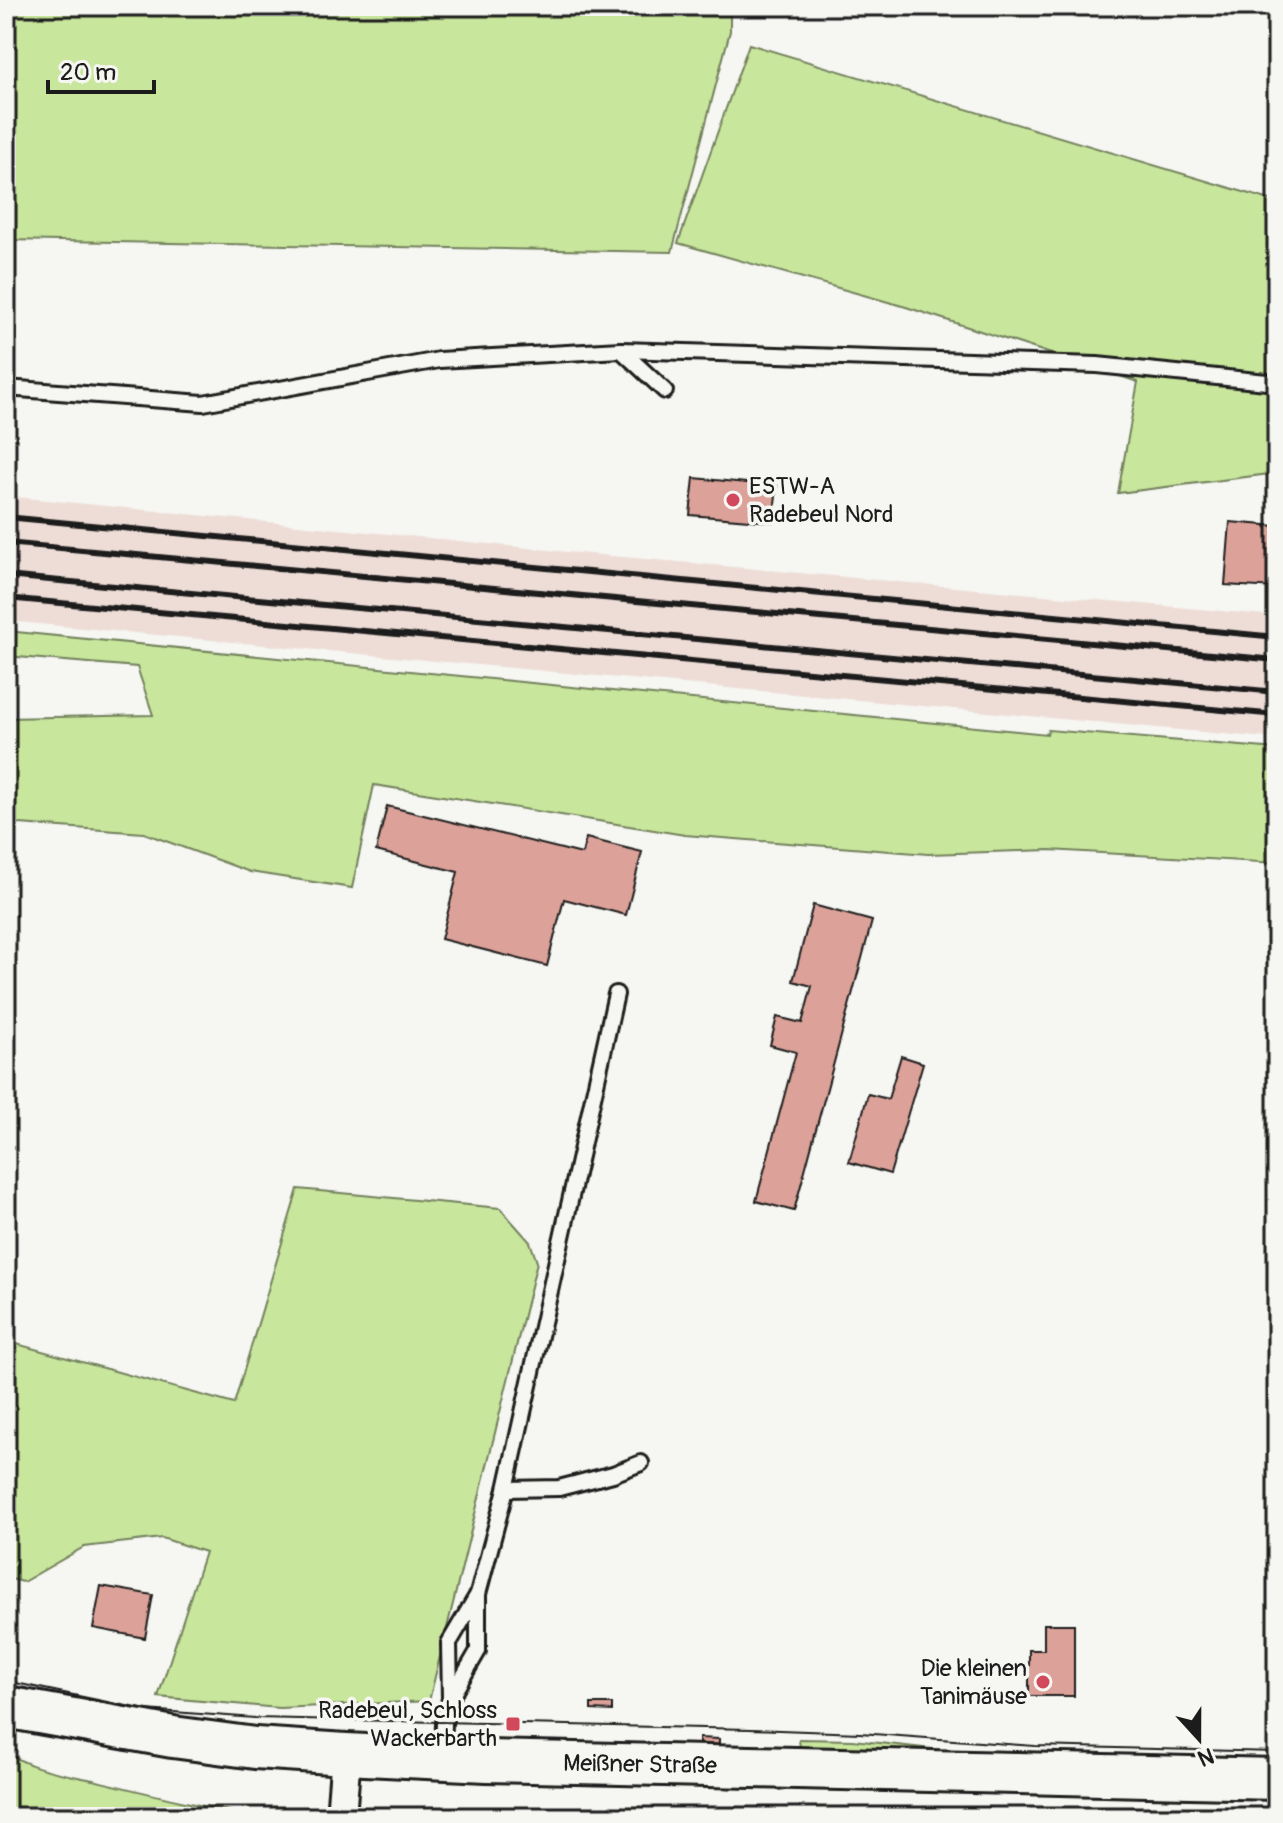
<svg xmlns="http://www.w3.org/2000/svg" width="1283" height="1823" viewBox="0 0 1283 1823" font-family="Pangolin,sans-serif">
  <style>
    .built { fill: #eeddd7 }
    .green { fill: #c9e69d; stroke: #72815c; stroke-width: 2 }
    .building { fill: #dca299; stroke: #1c1c1c; stroke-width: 2 }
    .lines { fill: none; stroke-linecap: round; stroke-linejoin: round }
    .service-casing { stroke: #1c1c1c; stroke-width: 20 }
    .minor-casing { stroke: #1c1c1c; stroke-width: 34 }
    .secondary-casing { stroke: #1c1c1c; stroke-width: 46 }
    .service { stroke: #f6f6f2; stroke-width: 14 }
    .minor { stroke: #f6f6f2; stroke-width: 28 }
    .secondary { stroke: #f6f6f2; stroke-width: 40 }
    .tram { stroke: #1c1c1c; stroke-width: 2 }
    .rail { stroke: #1c1c1c; stroke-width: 6 }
    .poi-dot { fill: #d1495b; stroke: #f6f6f2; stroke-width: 3 }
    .labels { text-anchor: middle; stroke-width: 7; stroke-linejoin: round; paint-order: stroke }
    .poi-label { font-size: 24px; fill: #1c1c1c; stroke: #f6f6f2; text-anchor: end }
    .street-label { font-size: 24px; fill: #1c1c1c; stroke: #f6f6f2 }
  </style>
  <rect width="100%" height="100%" fill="#f6f6f2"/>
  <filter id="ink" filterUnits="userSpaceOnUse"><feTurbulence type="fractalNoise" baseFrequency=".0125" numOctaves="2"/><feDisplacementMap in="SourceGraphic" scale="16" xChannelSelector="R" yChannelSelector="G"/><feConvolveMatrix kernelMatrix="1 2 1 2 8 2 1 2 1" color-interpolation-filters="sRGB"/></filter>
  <g filter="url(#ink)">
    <!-- built -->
    <path class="built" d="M6,496L568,552L1277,616V739L6,621Z"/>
    <!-- green -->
    <g class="green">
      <path d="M6,6H730V31L672,252L6,240Z"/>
      <path d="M749,44L1277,202V473L1118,493L1138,382L906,307L678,243Z"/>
      <path d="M6,631L1047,734L1048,730L1277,749V863L1049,850L928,854L685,835L374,785L352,888L250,872L144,833L6,823V718L153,715L137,667L6,656Z"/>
      <path d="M298,1189L500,1208L530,1242L537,1262L429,1701L279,1708L158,1697L205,1552L162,1538L84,1547L23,1582L6,1578V1341L234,1404Z"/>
      <path d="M799,1739L853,1740L950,1751L800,1748Z"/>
      <path d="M6,1751C25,1768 69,1775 93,1780C150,1794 206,1808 263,1817H6Z"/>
    </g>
    <!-- building -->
    <g class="building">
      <path d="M694,478L777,486L773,522L690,515Z"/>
      <path d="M1230,522L1276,526V588L1225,585Z"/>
      <path d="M387,806L582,854L586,838L642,852L626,915L564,899L547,966L441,939L458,872L376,851Z"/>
      <path d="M813,905L872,921L794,1211L756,1201L796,1052L770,1045L777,1017L802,1023L812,986L793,981Z"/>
      <path d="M901,1056L923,1063L890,1174L849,1162L868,1094L888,1099Z"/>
      <path d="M101,1586L153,1595L145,1638L93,1628Z"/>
      <path d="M1044,1624H1074V1696H1029V1650H1044Z"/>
      <path d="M591,1704H612V1711L591,1710Z"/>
      <path d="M699,1738L719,1739V1745H699Z"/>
    </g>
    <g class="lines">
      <defs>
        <g id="service">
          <path d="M621,350L1097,365L1277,383"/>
          <path d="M6,388L203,403L439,360L621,350L665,391"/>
          <path d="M506,1489L559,1488L613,1474L641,1463"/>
          <path d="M450,1698L449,1643L478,1594"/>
          <path d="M443,1755L444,1723L450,1699L478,1651V1594L506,1489L616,994"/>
        </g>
        <path id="minor" d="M341,1817L346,1754"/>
        <path id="secondary" d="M6,1707L173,1737L255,1748L346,1754L487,1761L1277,1779"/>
      </defs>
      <!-- service casing -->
      <use href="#service" class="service-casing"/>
      <!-- minor casing -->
      <use href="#minor" class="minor-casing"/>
      <!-- secondary casing -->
      <use href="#secondary" class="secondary-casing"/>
      <!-- service -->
      <use href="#service" class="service"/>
      <!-- minor -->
      <use href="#minor" class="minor"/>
      <!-- secondary -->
      <use href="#secondary" class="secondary"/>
      <!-- tram -->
      <path class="tram" d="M6,1681L146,1710L255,1718L750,1729L860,1733L1035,1746L1277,1752"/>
      <!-- rail -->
      <g class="rail">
        <path d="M6,517L1277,637"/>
        <path d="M6,543L1277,660"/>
        <path d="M6,576L1277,692"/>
        <path d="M6,598L1277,715"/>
      </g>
    </g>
  </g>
  <!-- markers -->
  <g class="poi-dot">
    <circle cx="733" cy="500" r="8"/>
    <circle cx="1043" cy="1682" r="8"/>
    <rect x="505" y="1716" width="16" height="16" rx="4"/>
  </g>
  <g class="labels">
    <!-- poi labels -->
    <g class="poi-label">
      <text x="749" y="494" text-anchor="start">ESTW-A<tspan x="749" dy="28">Radebeul Nord</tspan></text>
      <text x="1027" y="1676">Die kleinen<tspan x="1027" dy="28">Tanimäuse</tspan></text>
      <text x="497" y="1718">Radebeul, Schloss<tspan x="497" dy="28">Wackerbarth</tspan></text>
    </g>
    <!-- street labels -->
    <g class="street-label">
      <text transform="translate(640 1764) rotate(1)" y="8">Meißner Straße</text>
    </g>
  </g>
  <!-- margin -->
  <rect width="1283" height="1823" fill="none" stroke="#f6f6f2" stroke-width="32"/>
  <rect x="16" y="16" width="1251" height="1791" fill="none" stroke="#1c1c1c" stroke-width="3" filter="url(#ink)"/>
  <!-- north arrow -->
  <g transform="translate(1199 1739) rotate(159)" stroke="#f6f6f2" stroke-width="6" paint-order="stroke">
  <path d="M0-6L14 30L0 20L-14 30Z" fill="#1c1c1c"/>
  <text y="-12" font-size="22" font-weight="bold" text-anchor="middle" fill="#1c1c1c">N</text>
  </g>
  <!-- scale -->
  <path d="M48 80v12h106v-12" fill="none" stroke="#1c1c1c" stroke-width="4"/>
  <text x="60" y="80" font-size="24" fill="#1c1c1c" stroke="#f6f6f2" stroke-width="6" paint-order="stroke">20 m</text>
</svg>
